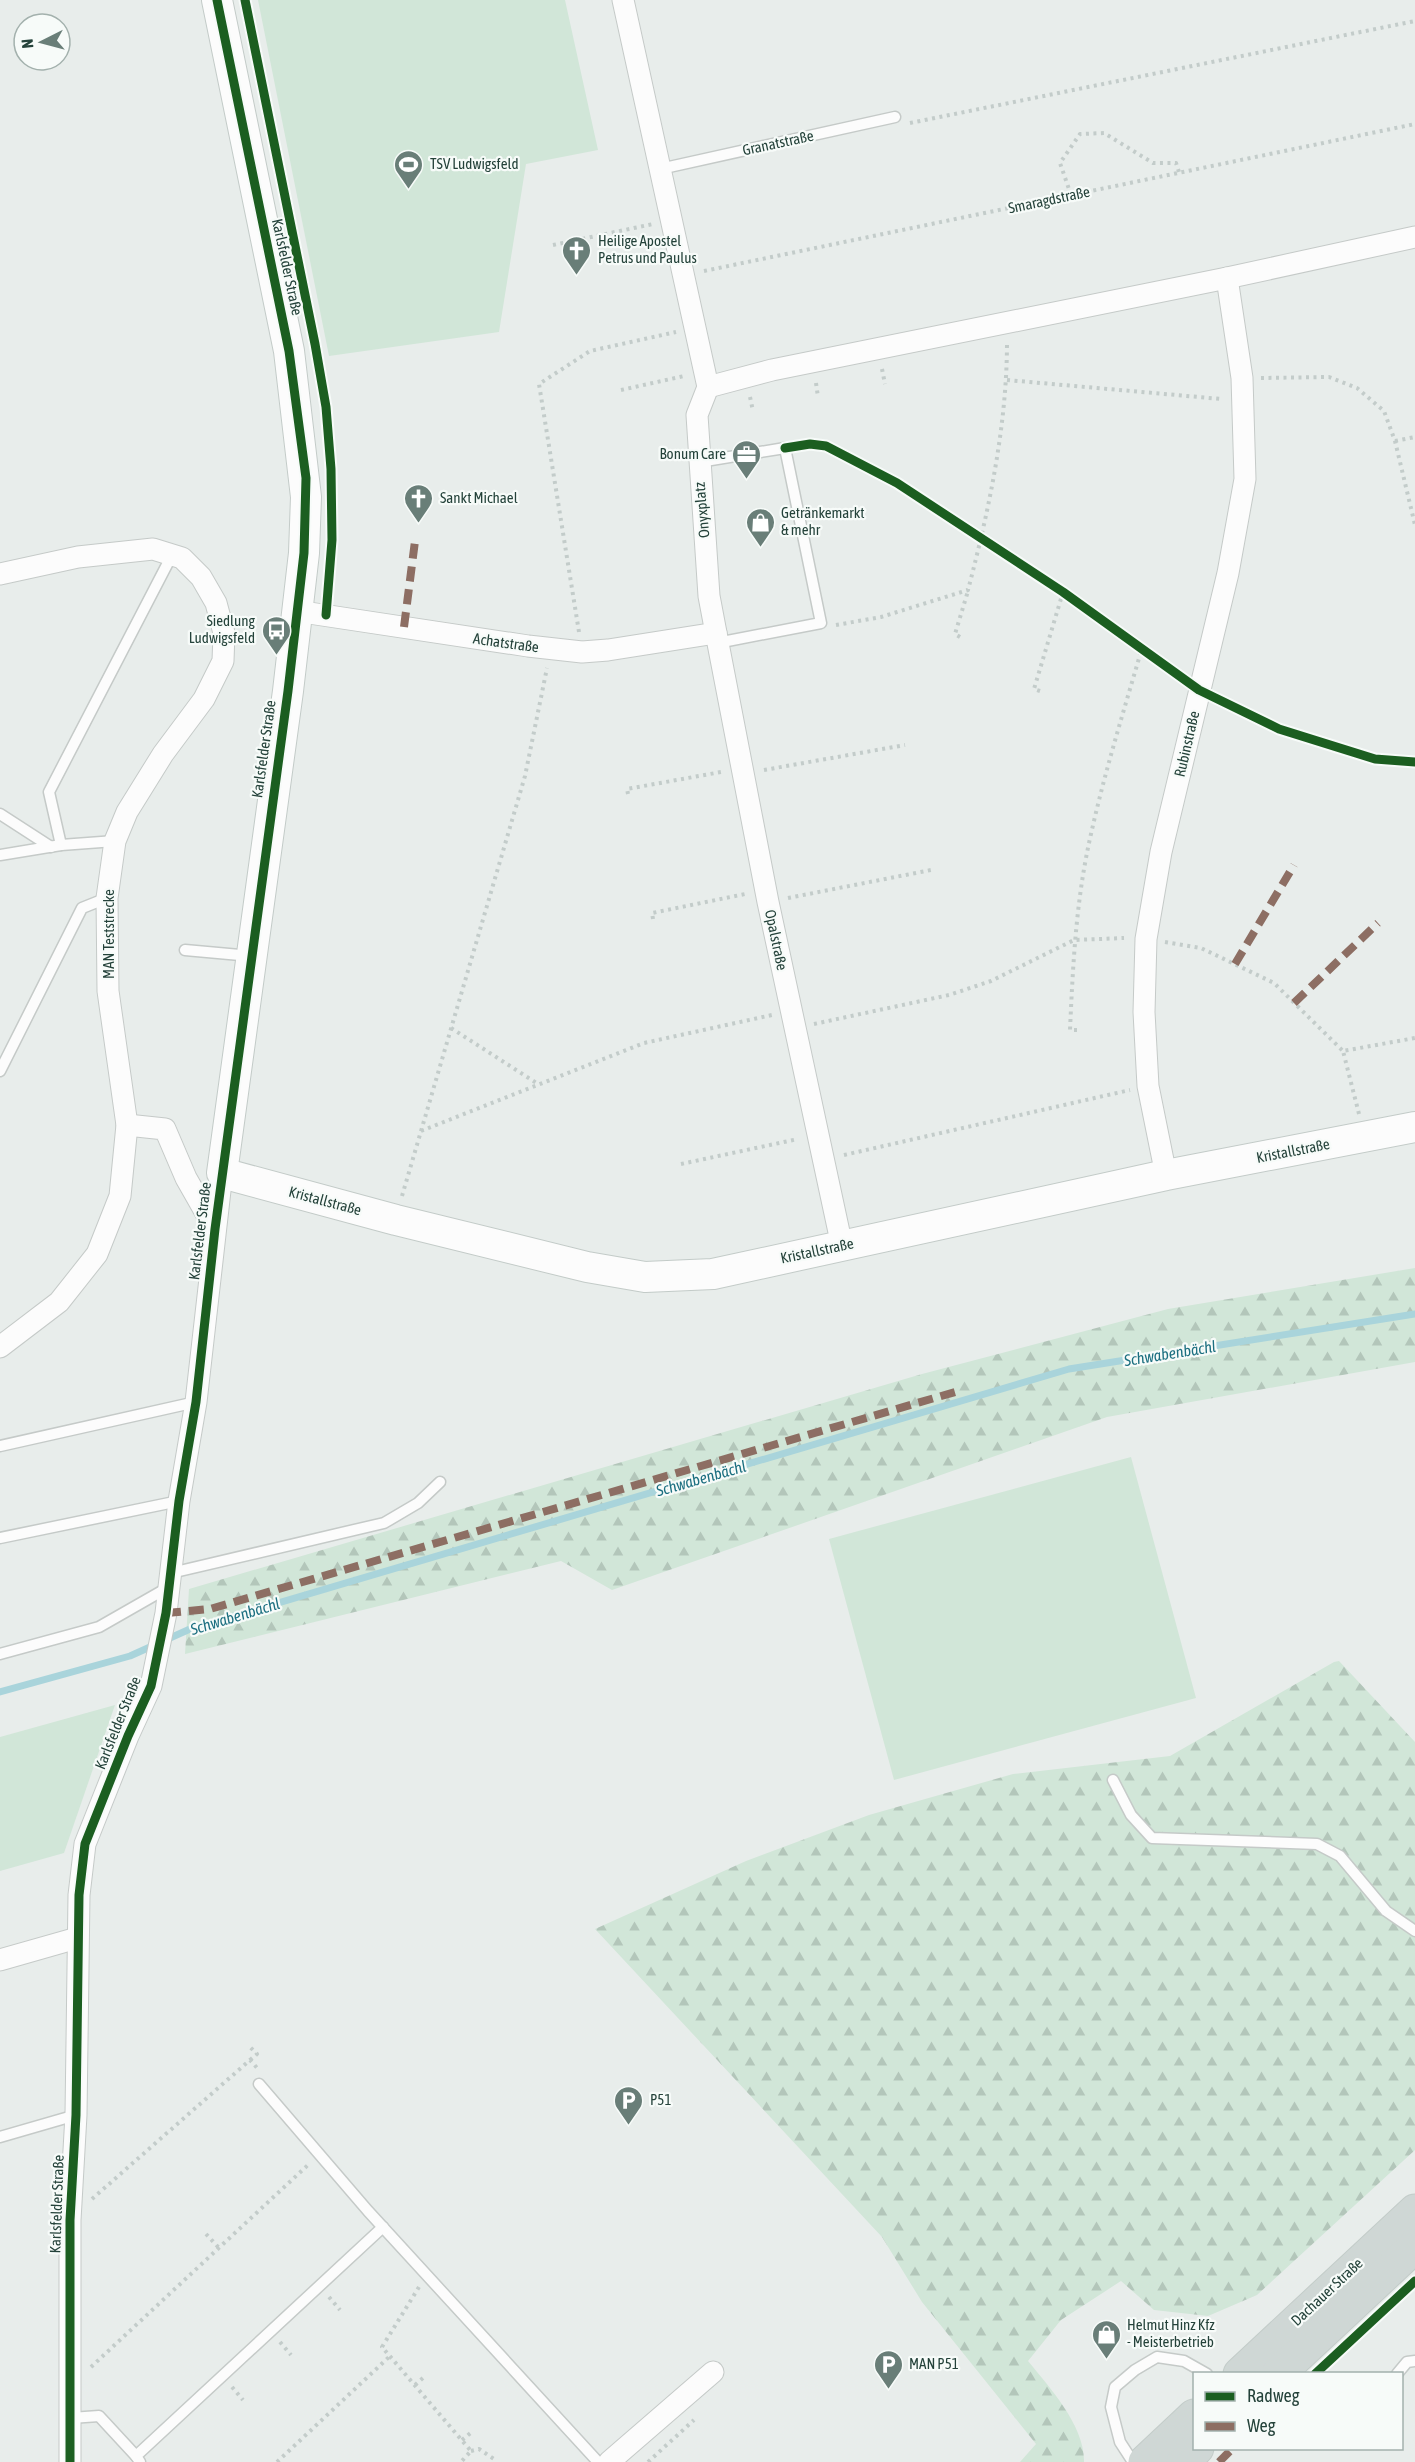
<svg xmlns="http://www.w3.org/2000/svg" width="1415" height="2462" viewBox="0 0 1415 2462" font-family="'Asap Condensed',sans-serif">
  <style>
    .green { fill: #d1e6d8 }
    .forest { fill: url(#forest-firs) }
    .lines { fill: none; stroke-linecap: round; stroke-linejoin: round }
    .stream { stroke: #a9d4db; stroke-width: 7 }
    .lane-casing { stroke: #c5cac8; stroke-width: 13 }
    .street-casing { stroke: #c5cac8; stroke-width: 23 }
    .secondary-casing { stroke: #c3cbc8; stroke-width: 32 }
    .primary-casing { stroke: #c3ccc9; stroke-width: 35 }
    .path { stroke: #c3ccca; stroke-width: 4; stroke-dasharray: 3 4.5; stroke-linecap: butt }
    .lane { stroke: #fcfcfc; stroke-width: 10 }
    .street { stroke: #fcfcfc; stroke-width: 21 }
    .secondary { stroke: #fcfcfc; stroke-width: 30 }
    .primary { stroke: #cfd7d5; stroke-width: 33 }
    .quiet { stroke: #8d6e63; stroke-width: 8; stroke-dasharray: 15 8; stroke-linecap: butt }
    .cycleway-casing { stroke: #f7fbf9; stroke-width: 13 }
    .cycleway { stroke: #1b5e20; stroke-width: 9 }
    .labels { text-anchor: middle; stroke-width: 4.5; stroke-linejoin: round; paint-order: stroke }
    .street-label { font-size: 15px; fill: #24423a; stroke: #f7fbf9 }
    .poi-label { font-size: 15px; fill: #24423a; stroke: #f7fbf9; text-anchor: start }
    .water-label { font-size: 16px; font-style: italic; fill: #1c6f80; stroke: #f7fbf9 }
  </style>
  <defs>
    <pattern id="forest-firs" width="22" height="20" patternUnits="userSpaceOnUse" patternTransform="scale(1.5)"><rect width="22" height="20" fill="#d1e6d8"/><path d="M5 1l3.5 6h-7zM16 11l3.5 6h-7z" fill="#b3c6ba"/></pattern>
  </defs>
  <rect width="100%" height="100%" fill="#e8edeb"/>
  <!-- green -->
  <g class="green">
    <path d="M258,0H565L598,150L526,164L499,332L329,356Z"/>
    <path d="M1131,1457L1196,1698L894,1780L829,1539Z"/>
    <path d="M115,1705L64,1853L0,1871V1737Z"/>
  </g>
  <!-- forest -->
  <g class="forest">
    <path d="M1415,1268V1362L1107,1417L612,1590L561,1561L185,1654L189,1589L922,1374L1168,1309Z"/>
    <path d="M1339,1661L1415,1742V2150L1257,2295L1208,2316L1154,2310L1121,2281L1061,2320L1028,2361C1050,2388 1085,2426 1084,2462H1020L1036,2444L922,2302L882,2237L595,1929L746,1861L869,1815L1013,1774L1170,1756L1334,1662Z"/>
  </g>
  <g class="lines">
    <!-- stream -->
    <path class="stream" d="M0,1692L130,1656L190,1629L1069,1369L1415,1314"/>
    <defs>
      <g id="lane">
        <path d="M660,169L895,117"/>
        <path d="M699,462L785,448L821,623L717,643"/>
        <path d="M0,814L51,847"/>
        <path d="M61,845L49,792L172,555"/>
        <path d="M0,855L61,845L115,841"/>
        <path d="M185,950L251,956"/>
        <path d="M0,1071L82,908L107,898"/>
        <path d="M0,1446L196,1402"/>
        <path d="M0,1538L179,1501"/>
        <path d="M171,1573L384,1523L418,1503L440,1482"/>
        <path d="M0,1654L99,1627L169,1587"/>
        <path d="M1113,1780L1131,1815L1152,1838L1317,1844L1340,1856L1386,1911L1415,1931"/>
        <path d="M259,2084L368,2211L598,2462"/>
        <path d="M0,2137L76,2115"/>
        <path d="M1397,2374L1407,2362L1415,2361"/>
        <path d="M71,2418L99,2416L136,2456"/>
        <path d="M140,2462L136,2456L383,2227"/>
        <path d="M1133,2462L1120,2442L1111,2407L1115,2387L1135,2370L1157,2357L1184,2361L1207,2374"/>
      </g>
      <g id="street">
        <path d="M623,0L708,387"/>
        <path d="M708,387L697,415L709,596L716,633L768,902L842,1246"/>
        <path d="M708,387L772,370L1227,278L1415,237"/>
        <path d="M0,574L78,557L153,549L182,558L201,577L216,603L224,633L223,661L204,699L163,754L127,812L115,841L107,898L108,991L127,1125L120,1196L97,1254L59,1302L0,1347"/>
        <path d="M296,611L528,646L582,652L608,650L716,633"/>
        <path d="M127,1125L165,1129L186,1178L215,1229"/>
        <path d="M1166,1175L1148,1086L1144,1012L1146,939L1161,852L1228,573L1245,479L1242,378L1227,278"/>
        <path d="M0,1960L77,1938"/>
        <path d="M70,2462V2220L76,2115L79,1895L85,1844L128,1736L151,1686L166,1613L179,1501L196,1402L222,1173"/>
        <path d="M609,2462L713,2372"/>
      </g>
      <path id="secondary" d="M217,0L289,351L306,497L304,553L288,691L222,1173L396,1220L587,1267L645,1277L713,1274L1166,1175L1415,1127"/>
      <g id="primary">
        <path d="M1240,2374L1415,2211"/>
        <path d="M1278,2374L1415,2246"/>
        <path d="M1145,2462L1194,2416"/>
        <path d="M1183,2462L1197,2448"/>
      </g>
    </defs>
    <!-- lane casing -->
    <use href="#lane" class="lane-casing"/>
    <!-- street casing -->
    <use href="#street" class="street-casing"/>
    <!-- secondary casing -->
    <use href="#secondary" class="secondary-casing"/>
    <!-- primary casing -->
    <use href="#primary" class="primary-casing"/>
    <!-- path -->
    <g class="path">
      <path d="M910,123L1415,21"/>
      <path d="M1071,195L1060,163L1080,134L1104,133L1153,163H1176L1179,172"/>
      <path d="M553,245L653,224"/>
      <path d="M704,271L1415,124"/>
      <path d="M882,369L885,384"/>
      <path d="M1261,378L1329,377L1357,388L1384,411L1395,441L1415,525"/>
      <path d="M1007,380L1221,399"/>
      <path d="M816,383L818,397"/>
      <path d="M621,390L684,376"/>
      <path d="M750,397L753,411"/>
      <path d="M1395,441L1415,437"/>
      <path d="M836,625L881,617L968,590C989,510 1007,425 1007,342"/>
      <path d="M579,632L539,384L590,351L676,332"/>
      <path d="M960,637L955,634L968,591"/>
      <path d="M1040,691L1034,689L1063,592"/>
      <path d="M764,770L905,745"/>
      <path d="M628,794L627,789L721,772"/>
      <path d="M788,898L931,870"/>
      <path d="M653,919L652,913L745,894"/>
      <path d="M1165,942L1201,948L1274,983L1343,1051"/>
      <path d="M814,1024L949,995L991,981L1074,940L1124,938"/>
      <path d="M451,1028L538,1084"/>
      <path d="M1077,1030H1070C1073,964 1076,899 1091,834C1105,771 1124,710 1142,648"/>
      <path d="M1359,1114L1343,1051L1415,1038"/>
      <path d="M421,1131L644,1043L772,1015"/>
      <path d="M844,1155L1130,1090"/>
      <path d="M681,1164L798,1139"/>
      <path d="M402,1196L525,776L547,668"/>
      <path d="M250,2060L257,2054L250,2047"/>
      <path d="M92,2199L250,2060L258,2069"/>
      <path d="M206,2234L219,2248"/>
      <path d="M419,2287L382,2347L471,2451L461,2462"/>
      <path d="M329,2297L340,2310"/>
      <path d="M280,2342L291,2355"/>
      <path d="M91,2367L309,2164"/>
      <path d="M415,2385L423,2378"/>
      <path d="M232,2387L243,2400"/>
      <path d="M462,2440L473,2431"/>
      <path d="M471,2451L479,2449L494,2459"/>
      <path d="M277,2462L389,2357"/>
      <path d="M648,2462L694,2420"/>
    </g>
    <!-- lane -->
    <use href="#lane" class="lane"/>
    <!-- street -->
    <use href="#street" class="street"/>
    <!-- secondary -->
    <use href="#secondary" class="secondary"/>
    <!-- primary -->
    <use href="#primary" class="primary"/>
    <!-- quiet -->
    <g class="quiet">
      <path d="M404,627L415,541"/>
      <path d="M1235,964L1294,865"/>
      <path d="M1294,1003L1378,923"/>
      <path d="M166,1613L210,1609L962,1390"/>
      <path d="M1219,2462L1233,2448"/>
    </g>
    <defs>
      <g id="cycleway">
        <path d="M245,0L315,344L326,407L331,469L332,540L326,615"/>
        <path d="M785,448L810,444L826,446L897,483L1063,592L1199,690L1279,729L1375,759L1415,762"/>
        <path d="M1315,2374L1415,2281"/>
        <path d="M70,2462V2220L76,2115L79,1895L85,1844L128,1736L151,1686L166,1613L179,1501L196,1402L215,1229L288,691L304,553L306,478L289,351L217,0"/>
      </g>
    </defs>
    <!-- cycleway casing -->
    <use href="#cycleway" class="cycleway-casing"/>
    <!-- cycleway -->
    <use href="#cycleway" class="cycleway"/>
  </g>
  <!-- icons -->
  <defs>
    <symbol id="stadium-pin" viewBox="-11 -11 22 30"><path d="M0 17L-7.5 6A9.5 9.5 0 1 1 7.5 6Z" fill="#697e78" stroke="#f7fbf9"/><path d="M0-5a6.5 5 0 1 0 0 10a6.5 5 0 1 0 0-10ZM-3.5-1.8h7v3.6h-7Z" fill="#fff"/></symbol>
    <symbol id="church-pin" viewBox="-11 -11 22 30"><path d="M0 17L-7.5 6A9.5 9.5 0 1 1 7.5 6Z" fill="#697e78" stroke="#f7fbf9"/><path d="M-1.2-6h2.4v3.5h3.3v2.4h-3.3V6h-2.4V-.1h-3.3v-2.4h3.3Z" fill="#fff"/></symbol>
    <symbol id="office-pin" viewBox="-11 -11 22 30"><path d="M0 17L-7.5 6A9.5 9.5 0 1 1 7.5 6Z" fill="#697e78" stroke="#f7fbf9"/><path d="M-6-3h4V-5.5h4V-3h4V5H-6ZM-1-4.5V-3h2v-1.5ZM-6 0V1H6V0Z" fill="#fff"/></symbol>
    <symbol id="shop-pin" viewBox="-11 -11 22 30"><path d="M0 17L-7.5 6A9.5 9.5 0 1 1 7.5 6Z" fill="#697e78" stroke="#f7fbf9"/><path d="M-5-2.5h2.3a2.7 3.5 0 0 1 5.4 0H5L5.5 6h-11ZM-1.5-2.5h3a1.5 2.3 0 0 0-3 0Z" fill="#fff"/></symbol>
    <symbol id="bus-pin" viewBox="-11 -11 22 30"><path d="M0 17L-7.5 6A9.5 9.5 0 1 1 7.5 6Z" fill="#697e78" stroke="#f7fbf9"/><path d="M-5-6H5V4H4V6H2V4H-2V6H-4V4H-5ZM-3.5-4V0h7V-4ZM-3.5 1.2v1.5H-2V1.2ZM2 1.2v1.5H3.5V1.2Z" fill="#fff"/></symbol>
    <symbol id="parking-pin" viewBox="-11 -11 22 30"><path d="M0 17L-7.5 6A9.5 9.5 0 1 1 7.5 6Z" fill="#697e78" stroke="#f7fbf9"/><path d="M-3.5-5.5H1a3.5 3.5 0 0 1 0 7H-1V5.5H-3.5ZM-1-3.4V-.6H.8a1.4 1.4 0 0 0 0-2.8Z" fill="#fff"/></symbol>
  </defs>
  <g fill-rule="evenodd">
    <use href="#stadium-pin" x="392" y="148" width="33" height="45"/>
    <use href="#church-pin" x="560" y="234" width="33" height="45"/>
    <use href="#office-pin" x="730" y="438" width="33" height="45"/>
    <use href="#church-pin" x="402" y="482" width="33" height="45"/>
    <use href="#shop-pin" x="744" y="506" width="33" height="45"/>
    <use href="#bus-pin" x="260" y="614" width="33" height="45"/>
    <use href="#parking-pin" x="612" y="2084" width="33" height="45"/>
    <use href="#shop-pin" x="1090" y="2318" width="33" height="45"/>
    <use href="#parking-pin" x="872" y="2348" width="33" height="45"/>
  </g>
  <g class="labels">
    <!-- street labels -->
    <g class="street-label">
      <text transform="translate(778 143) rotate(-12)" y="5">Granatstraße</text>
      <text transform="translate(1049 200) rotate(-12)" y="5">Smaragdstraße</text>
      <text transform="translate(287 267) rotate(78)" y="5">Karlsfelder Straße</text>
      <text transform="translate(702 510) rotate(-95)" y="5">Onyxplatz</text>
      <text transform="translate(506 643) rotate(8)" y="5">Achatstraße</text>
      <text transform="translate(1187 744) rotate(-77)" y="5">Rubinstraße</text>
      <text transform="translate(264 749) rotate(-82)" y="5">Karlsfelder Straße</text>
      <text transform="translate(109 934) rotate(-90)" y="5">MAN Teststrecke</text>
      <text transform="translate(776 940) rotate(78)" y="5">Opalstraße</text>
      <text transform="translate(1293 1151) rotate(-11)" y="5">Kristallstraße</text>
      <text transform="translate(325 1201) rotate(15)" y="5">Kristallstraße</text>
      <text transform="translate(200 1231) rotate(-83)" y="5">Karlsfelder Straße</text>
      <text transform="translate(817 1251) rotate(-12)" y="5">Kristallstraße</text>
      <text transform="translate(118 1723) rotate(-68)" y="5">Karlsfelder Straße</text>
      <text transform="translate(57 2204) rotate(-88)" y="5">Karlsfelder Straße</text>
      <text transform="translate(1327 2292) rotate(-43)" y="5">Dachauer Straße</text>
    </g>
    <!-- poi labels -->
    <g class="poi-label">
      <text x="430" y="169">TSV Ludwigsfeld</text>
      <text x="598" y="246">Heilige Apostel<tspan x="598" dy="17">Petrus und Paulus</tspan></text>
      <text x="726" y="459" text-anchor="end">Bonum Care</text>
      <text x="440" y="503">Sankt Michael</text>
      <text x="781" y="518">Getränkemarkt<tspan x="781" dy="17">&amp; mehr</tspan></text>
      <text x="255" y="626" text-anchor="end">Siedlung<tspan x="255" dy="17">Ludwigsfeld</tspan></text>
      <text x="650" y="2105">P51</text>
      <text x="1127" y="2330">Helmut Hinz Kfz<tspan x="1127" dy="17">- Meisterbetrieb</tspan></text>
      <text x="909" y="2369">MAN P51</text>
    </g>
    <!-- water labels -->
    <g class="water-label">
      <text transform="translate(1170 1353) rotate(-9)" y="6">Schwabenbächl</text>
      <text transform="translate(701 1478) rotate(-16)" y="6">Schwabenbächl</text>
      <text transform="translate(235 1616) rotate(-17)" y="6">Schwabenbächl</text>
    </g>
  </g>
  <!-- legend -->
  <rect x="1193" y="2372" width="210" height="78" fill="#f7fbf9" stroke="#a3b1ad" stroke-width="1.5"/>
  <rect x="1205" y="2392" width="30" height="9" fill="#1b5e20" stroke="#a3b1ad" stroke-width="1.5"/>
  <text x="1247" y="2402" font-size="18" fill="#24423a">Radweg</text>
  <rect x="1205" y="2422" width="30" height="9" fill="#8d6e63" stroke="#a3b1ad" stroke-width="1.5"/>
  <text x="1247" y="2432" font-size="18" fill="#24423a">Weg</text>
  <!-- north arrow -->
  <g transform="translate(42 42) rotate(264)"><circle r="28" fill="#f7fbf9" stroke="#a3b1ad" stroke-width="1.5"/>
  <path d="M0-4.5L10 22L0 15L-10 22Z" fill="#697e78"/>
  <text y="-9" font-size="16" font-weight="bold" text-anchor="middle" fill="#24423a">N</text>
  </g>
</svg>
